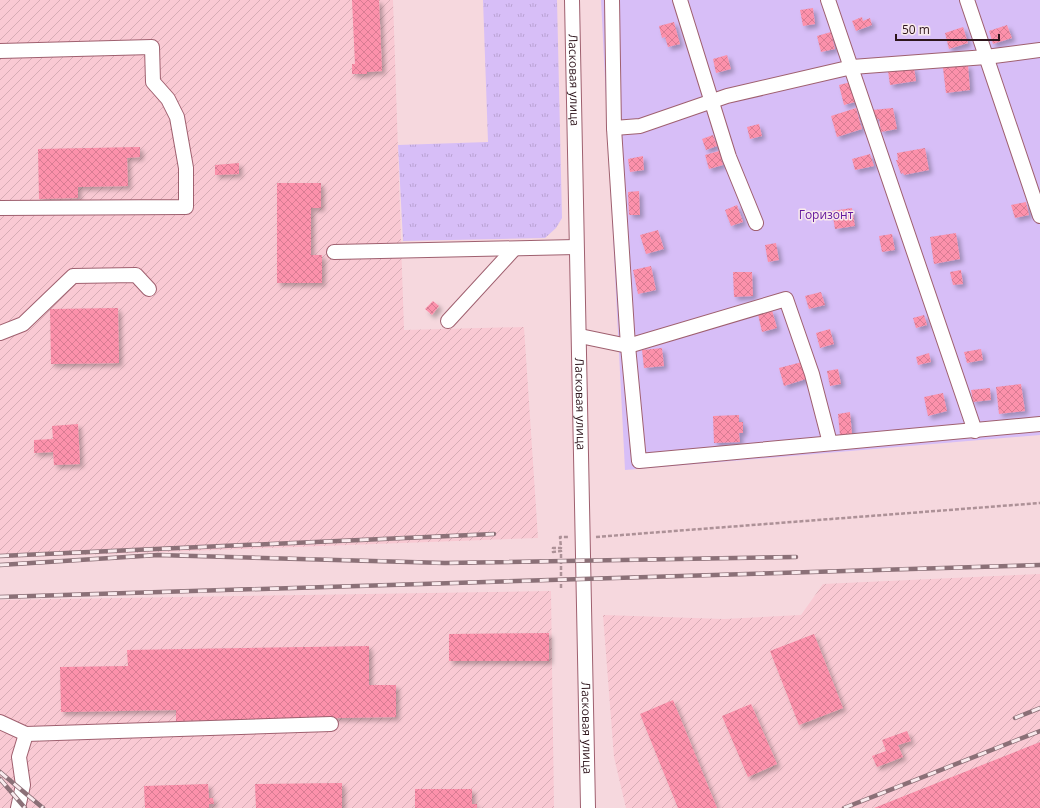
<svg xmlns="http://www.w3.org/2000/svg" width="1040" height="808" viewBox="0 0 1040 808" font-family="'Open Sans',sans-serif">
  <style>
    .industrial { fill: url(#industrial-furrows) }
    .grass { fill: url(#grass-tufts) }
    .garden { fill: #d7bef7 }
    .building { fill: url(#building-cross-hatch); filter: url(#shadow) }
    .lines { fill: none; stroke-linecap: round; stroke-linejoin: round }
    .minor-casing { stroke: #9f606f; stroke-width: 16 }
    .path { stroke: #ad9197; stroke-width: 2.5; stroke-dasharray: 4 2; stroke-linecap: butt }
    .minor { stroke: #fff; stroke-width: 14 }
    .rail-casing { stroke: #8b7077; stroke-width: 4.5 }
    .rail { stroke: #f9eaed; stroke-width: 3; stroke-dasharray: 9; stroke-linecap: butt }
    .labels { text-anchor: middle; stroke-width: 3; stroke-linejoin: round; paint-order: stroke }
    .street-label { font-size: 12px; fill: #2e151c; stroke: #f9eaed }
    .park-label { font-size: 12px; fill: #65199e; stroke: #f9eaed }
  </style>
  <defs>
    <pattern id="industrial-furrows" width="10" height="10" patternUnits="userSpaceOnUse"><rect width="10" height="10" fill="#f9c9d3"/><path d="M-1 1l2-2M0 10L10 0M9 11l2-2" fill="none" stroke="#d6acb5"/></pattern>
    <pattern id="grass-tufts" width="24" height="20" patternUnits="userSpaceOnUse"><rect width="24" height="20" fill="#d7bef7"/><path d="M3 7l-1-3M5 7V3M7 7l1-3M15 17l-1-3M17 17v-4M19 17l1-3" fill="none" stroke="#b9a2d3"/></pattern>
    <pattern id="building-cross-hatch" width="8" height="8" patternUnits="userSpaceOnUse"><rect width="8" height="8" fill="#fc91ab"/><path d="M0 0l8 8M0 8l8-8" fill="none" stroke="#d87c93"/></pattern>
    <filter id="shadow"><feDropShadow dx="3.5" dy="3.5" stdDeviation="2" flood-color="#0004"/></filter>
  </defs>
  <rect width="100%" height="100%" fill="#f6d8de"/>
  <!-- industrial -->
  <g class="industrial">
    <path d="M0,0H393L404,330L524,327L538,538L0,558Z"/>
    <path d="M1040,574V808H626L614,757L603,615L724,619L801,615L823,584Z"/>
    <path d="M551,591L554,808H0V600Z"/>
  </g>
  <!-- grass -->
  <path class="grass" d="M483,0H557L562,218L556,228L545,238L403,241L398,145L488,142Z"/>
  <!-- garden -->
  <path class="garden" d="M601,0H1040V435L625,470Z"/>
  <!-- building -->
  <g class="building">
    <path d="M352,0H379L382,71L367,72V74H352V64H355Z"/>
    <path d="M813,8L815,24L803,26L800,10Z"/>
    <path d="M862,17L863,21L870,18L872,25L856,31L852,21Z"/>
    <path d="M674,22L680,44L668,47L665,37L662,38L659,26Z"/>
    <path d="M1007,25L1012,38L993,44L989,31Z"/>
    <path d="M963,27L968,43L949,49L945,33Z"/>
    <path d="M831,32L835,49L821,52L817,36Z"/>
    <path d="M727,55L731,69L716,73L713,59Z"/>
    <path d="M968,65L970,90L946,93L943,68Z"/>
    <path d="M914,67L916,81L890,85L888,71Z"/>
    <path d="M851,82L855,102L844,105L839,85Z"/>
    <path d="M856,108L862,129L837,137L831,116Z"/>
    <path d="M893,108L897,129L881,132L879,119L874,120L872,110Z"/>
    <path d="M759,124L762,136L750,139L747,127Z"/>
    <path d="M713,135L717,146L706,150L702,139Z"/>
    <path d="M140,147V157L127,158L128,186L78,187V198L39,199L38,149Z"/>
    <path d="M925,148L929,170L904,175L903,173L901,174L896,160H898L897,153Z"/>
    <path d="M719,151L723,165L709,169L705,155Z"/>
    <path d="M870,154L874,166L855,170L852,159Z"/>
    <path d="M643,156L644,170L630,172L628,159Z"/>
    <path d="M239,163V174L215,175V165Z"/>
    <path d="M277,183H321V208H311V255H322V283H277Z"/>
    <path d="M639,191L640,215H629L628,192Z"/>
    <path d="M1026,202L1029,215L1015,218L1011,205Z"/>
    <path d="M737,205L743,222L731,226L725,210Z"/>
    <path d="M852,208L855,226L835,229L832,211Z"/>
    <path d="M658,230L664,249L646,254L640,235Z"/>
    <path d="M956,233L960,259L934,264L930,237Z"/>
    <path d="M892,234L895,250L882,252L879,236Z"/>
    <path d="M776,243L779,260L768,262L765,245Z"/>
    <path d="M651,266L656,290L638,294L633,270Z"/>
    <path d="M961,270L963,284L953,285L950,272Z"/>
    <path d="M733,272H752L753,296L734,297Z"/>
    <path d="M821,292L825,305L809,309L805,296Z"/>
    <path d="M433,301L439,306L432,315L425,309Z"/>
    <path d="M118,308L119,363L51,364L50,309Z"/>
    <path d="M772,310L777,328L762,332L758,314Z"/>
    <path d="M924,315L927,325L916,328L913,318Z"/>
    <path d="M830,329L834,344L820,348L816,333Z"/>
    <path d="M662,348L664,366L644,368L642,350Z"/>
    <path d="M981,349L983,360L967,363L964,352Z"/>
    <path d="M929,353L931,362L918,365L916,357Z"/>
    <path d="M802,362L806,379L784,386L779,368Z"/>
    <path d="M838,369L841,384L830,386L827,371Z"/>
    <path d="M1021,384L1025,411L999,414L996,387Z"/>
    <path d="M990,388L991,400L973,402L971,390Z"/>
    <path d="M943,393L947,411L928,416L924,397Z"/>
    <path d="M850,412L852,434L840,435L838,414Z"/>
    <path d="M739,415V422H743V433H739L740,442L714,443L713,416Z"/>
    <path d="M78,424L80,464L54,465L53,452L34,453V440L53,439L52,426Z"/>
    <path d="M549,633V661H449V634Z"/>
    <path d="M814,634L843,708L799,725L770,651Z"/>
    <path d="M369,646V685H396V717L176,721V710L61,712L60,667L128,666L127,650Z"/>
    <path d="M673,700L717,808H678L640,714Z"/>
    <path d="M751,704L777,764L748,777L722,716Z"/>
    <path d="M907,731L911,741L898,745L903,757L877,767L872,756L886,751L882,740Z"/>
    <path d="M1040,742V808H874Z"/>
    <path d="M342,783V808H256L255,784Z"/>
    <path d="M208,784L209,798H213L214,804H209V808H145L144,786Z"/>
    <path d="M415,789H472V804H477V808H415Z"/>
  </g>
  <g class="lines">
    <defs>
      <g id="minor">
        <path id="s1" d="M572,0L588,808"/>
        <path d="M612,0L614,128L628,346L639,461L1040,424"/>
        <path d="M680,0L729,157L756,223"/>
        <path d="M828,0L975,431"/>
        <path d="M967,0L1040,216"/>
        <path d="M0,51L152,47L153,82L168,99L177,117L186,168V207L0,208"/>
        <path d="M614,128L640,126L727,96L852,67L986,57L1040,50"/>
        <path d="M334,252L576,247"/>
        <path d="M448,321L514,249"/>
        <path d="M0,333L23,324L73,276L136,275L149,289"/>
        <path d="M580,336L628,346L786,299L812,374L830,443"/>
        <path d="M0,722L26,734L331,724"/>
        <path d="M18,808L23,785L19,757L26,734"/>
      </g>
    </defs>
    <!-- minor casing -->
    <use href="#minor" class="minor-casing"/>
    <!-- path -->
    <g class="path">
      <path d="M596,537L1040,503"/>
      <path d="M561,588V551L553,552V548H561L560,537H569"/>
    </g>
    <!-- minor -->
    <use href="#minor" class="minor"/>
    <defs>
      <g id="rail">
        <path d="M0,556L494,534"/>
        <path d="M0,565L158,555L445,563L796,557"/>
        <path d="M0,597L1040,565"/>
        <path d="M1015,718L1040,708"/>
        <path d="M0,772L43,808"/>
        <path d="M0,779L25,808"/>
        <path d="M844,808L1040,731"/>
      </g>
    </defs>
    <!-- rail casing -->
    <use href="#rail" class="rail-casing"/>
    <!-- rail -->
    <use href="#rail" class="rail"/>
  </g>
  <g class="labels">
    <!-- street labels -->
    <g class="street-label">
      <text dy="4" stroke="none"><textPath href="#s1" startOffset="80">Ласковая улица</textPath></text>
      <text dy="4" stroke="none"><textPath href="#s1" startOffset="404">Ласковая улица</textPath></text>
      <text dy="4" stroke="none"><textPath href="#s1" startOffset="728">Ласковая улица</textPath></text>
    </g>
    <!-- park labels -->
    <g class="park-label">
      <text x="826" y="219">Горизонт</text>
    </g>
  </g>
  <!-- scale -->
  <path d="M896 34v6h103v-6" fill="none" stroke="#2e151c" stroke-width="2"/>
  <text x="902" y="34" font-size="12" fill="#2e151c" stroke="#f9eaed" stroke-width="3" paint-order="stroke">50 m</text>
</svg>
